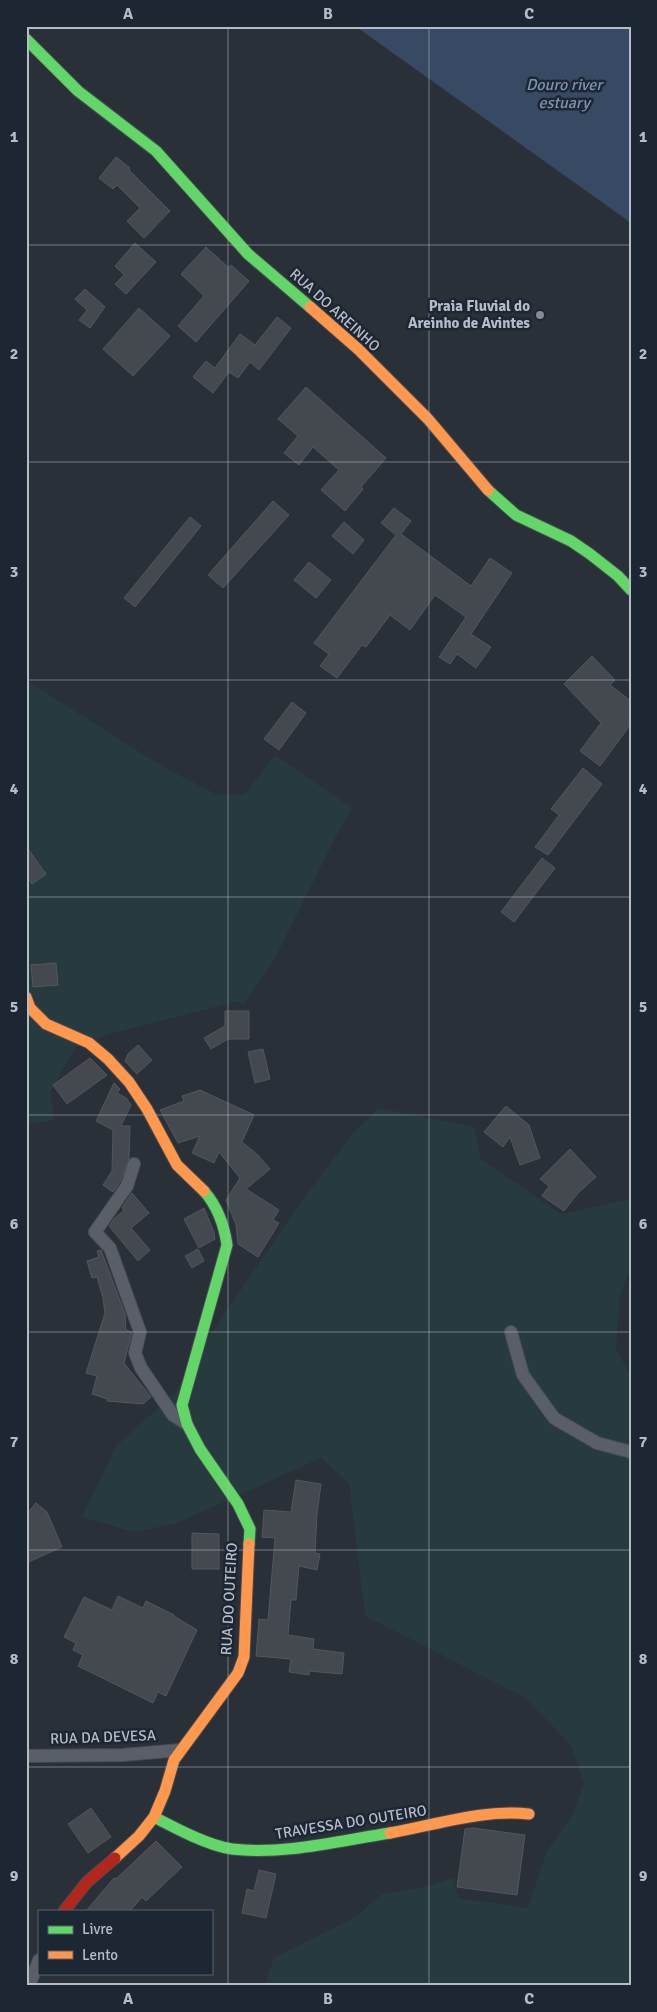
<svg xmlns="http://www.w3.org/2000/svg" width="657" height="2012" viewBox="0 0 657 2012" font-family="Signika,sans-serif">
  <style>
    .green { fill: #273a3e }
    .water { fill: #384963 }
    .building { fill: #444950; stroke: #52575f }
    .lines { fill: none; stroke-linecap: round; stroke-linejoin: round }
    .street-casing { stroke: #484c53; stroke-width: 14 }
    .fast-casing { stroke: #484c53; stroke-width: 13 }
    .slow-casing { stroke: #484c53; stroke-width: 13 }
    .jam-casing { stroke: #484c53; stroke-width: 13 }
    .street { stroke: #5a5e66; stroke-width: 12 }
    .fast { stroke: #63d668; stroke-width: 11 }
    .slow { stroke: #ff974d; stroke-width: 11 }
    .jam { stroke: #b3261e; stroke-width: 11 }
    .grid { fill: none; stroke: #b4bcc9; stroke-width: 1; stroke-opacity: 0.55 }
    .poi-dot { fill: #848b96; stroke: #1d2633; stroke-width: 2 }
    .labels { text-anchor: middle; stroke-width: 5; stroke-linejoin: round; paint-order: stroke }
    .poi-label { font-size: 15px; font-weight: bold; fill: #b4bcc9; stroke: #1d2633; text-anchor: end }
    .street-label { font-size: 15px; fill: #b4bcc9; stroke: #1d2633 }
    .water-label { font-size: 16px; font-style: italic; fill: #7c92b1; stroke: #1d2633 }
    .neatline { fill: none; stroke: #b4bcc9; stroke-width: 2 }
    .grid-label { font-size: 16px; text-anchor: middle; font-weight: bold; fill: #b4bcc9 }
  </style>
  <rect width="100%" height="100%" fill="#2a3038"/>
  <!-- green -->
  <g class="green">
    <path d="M26,680L165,768L218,795L245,794L275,755L352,808L334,840L274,960L243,1005L238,1001L106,1035L75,1048L50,1093L55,1120L26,1125V932L29,930L28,880L26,878Z"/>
    <path d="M379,1108L474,1127L481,1159L561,1214L631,1199V1266L620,1296L616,1349L631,1376V1986H264L274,1958L354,1918L382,1894L424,1887L453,1878L458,1898L528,1908L547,1851L572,1816L584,1784L571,1745L524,1697L365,1616L349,1483L321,1458L175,1524L134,1532L82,1517L116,1446L176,1392L199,1351L303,1199L353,1133Z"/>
  </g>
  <!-- water -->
  <path class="water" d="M355,26H631V224L627,220Z"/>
  <!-- building -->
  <g class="building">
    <path d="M116,157L130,168L129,170L170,211L144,238L127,221L140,208L117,185L113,189L99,178Z"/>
    <path d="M135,243L156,262L126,294L115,284L124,275L115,266Z"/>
    <path d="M206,247L229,268L231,265L249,281L196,342L178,326L204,296L181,274Z"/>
    <path d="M85,289L105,307L90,328L79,320L87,310L75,299Z"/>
    <path d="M139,308L170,336L133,376L103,349Z"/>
    <path d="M277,317L291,328L259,370L250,362L238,378L229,372L213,393L193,377L206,361L215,368L240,334L255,345Z"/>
    <path d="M306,387L386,458L361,487L363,489L345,511L321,490L339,470L313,447L299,465L284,453L298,436L278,419Z"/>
    <path d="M273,501L289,515L223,588L208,575Z"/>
    <path d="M394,508L411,521L401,534L471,586L490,558L512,573L471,634L491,647L476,668L457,654L450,664L439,657L466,617L435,595L410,630L390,615L366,647L362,645L337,678L320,666L329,654L314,643L396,535L381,523Z"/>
    <path d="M190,517L201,526L135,607L124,598Z"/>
    <path d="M344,522L364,540L353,554L332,536Z"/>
    <path d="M309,562L331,580L316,598L294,580Z"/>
    <path d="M592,656L615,680L610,685L631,701V724L600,766L580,751L601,723L564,684Z"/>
    <path d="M292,702L306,713L279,750L264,739Z"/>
    <path d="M583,768L602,784L548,855L535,847L559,815L551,809Z"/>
    <path d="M26,846L46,874L32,884L26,876Z"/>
    <path d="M542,858L555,868L514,922L501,912Z"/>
    <path d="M56,963L58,985L33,987L31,965Z"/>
    <path d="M225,1011H249V1039H228L211,1049L204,1038L225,1026Z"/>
    <path d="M138,1045L152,1060L137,1074L125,1061L128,1054Z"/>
    <path d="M263,1049L270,1079L255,1083L248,1052Z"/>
    <path d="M90,1058L107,1075L67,1104L53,1085Z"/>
    <path d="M114,1083L120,1089L117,1093L126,1098L131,1105L121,1126H130L129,1158L120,1182L113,1192L103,1185L112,1171L113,1130L96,1121Z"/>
    <path d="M200,1090L254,1115L242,1142L258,1155L270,1169L246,1189L279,1210L273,1220L279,1223L258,1257L238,1244L236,1225L226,1200L240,1178L219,1152L214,1163L192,1153L200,1136L178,1143L160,1110L184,1101L182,1096Z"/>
    <path d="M506,1106L529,1125L540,1158L520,1165L510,1137L503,1147L484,1132Z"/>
    <path d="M570,1149L596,1177L578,1193L564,1211L542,1196L549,1186L540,1179Z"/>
    <path d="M132,1193L149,1213L131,1228L150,1250L138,1261L109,1226L114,1219L124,1210L122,1208Z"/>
    <path d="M204,1208L214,1232L215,1239L199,1248L184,1219Z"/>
    <path d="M198,1249L204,1261L192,1268L185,1256Z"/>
    <path d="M101,1250L125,1314L126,1330L132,1332L124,1363L151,1397L143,1404L107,1401V1399L92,1394L97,1376L86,1373L105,1313L103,1298L97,1277L92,1278L87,1261L99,1257L97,1251Z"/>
    <path d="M296,1480L321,1484L317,1514L315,1553L320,1554L317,1570L299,1566L296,1600H291L288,1635L314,1639L313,1649L344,1653L342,1674L309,1671V1675L289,1672L291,1659L256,1656L259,1619L268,1620L275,1538L262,1537L264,1510L291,1512Z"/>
    <path d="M36,1503L47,1512L62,1547L26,1563V1515Z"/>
    <path d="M192,1533L219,1534V1569H192Z"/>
    <path d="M118,1596L143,1608L146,1601L174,1615V1616L197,1630L166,1696L158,1692L153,1703L78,1666L83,1655L73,1650L76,1643L64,1637L84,1597L112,1610Z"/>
    <path d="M91,1808L111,1837L88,1853L68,1824Z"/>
    <path d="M473,1828L525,1835L517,1895L457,1887L465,1829Z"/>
    <path d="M156,1841L182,1867L146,1901L142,1897L130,1911H86L114,1878L116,1879Z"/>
    <path d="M259,1870L276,1874L266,1918L242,1913L247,1889L254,1891Z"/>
  </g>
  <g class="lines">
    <defs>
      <g id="street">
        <path d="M134,1164L127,1186L95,1232L110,1248L140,1332L135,1353L141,1368L173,1415L187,1424"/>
        <path d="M511,1332L523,1375L554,1418L597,1443L631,1452"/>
        <path d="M26,1756L123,1755L180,1750"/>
        <path d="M29,1986L39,1960"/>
      </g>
      <g id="fast">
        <path d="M26,39L78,91L156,151L248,254L310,307"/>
        <path d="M488,490L516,515L571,541L590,554L618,576L631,590"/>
        <path d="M204,1191C218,1207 224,1224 227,1245L182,1405L187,1424L200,1449L238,1504L250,1529L249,1544"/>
        <path d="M154,1817C175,1828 209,1846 232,1849C285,1855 338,1841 390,1833"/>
      </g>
      <g id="slow">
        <path d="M310,307L358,349L428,419L488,490"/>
        <path d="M26,997L30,1008L46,1024L89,1043L108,1059L129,1082L147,1109L177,1165L204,1191"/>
        <path d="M390,1833C436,1825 482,1809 529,1814"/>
        <path d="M115,1858L139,1836L154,1817L165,1791L174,1760L238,1673L244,1657L249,1544"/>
      </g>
      <path id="jam" d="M64,1911L87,1882L115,1858"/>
    </defs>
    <!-- street casing -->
    <use href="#street" class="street-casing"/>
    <!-- fast casing -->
    <use href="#fast" class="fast-casing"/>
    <!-- slow casing -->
    <use href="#slow" class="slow-casing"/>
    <!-- jam casing -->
    <use href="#jam" class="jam-casing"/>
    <!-- street -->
    <use href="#street" class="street"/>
    <!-- fast -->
    <use href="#fast" class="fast"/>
    <!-- slow -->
    <use href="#slow" class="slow"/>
    <!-- jam -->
    <use href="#jam" class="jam"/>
  </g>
  <!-- grid -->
  <path class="grid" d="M228,26V1986M429,26V1986M26,245H631M26,462H631M26,680H631M26,897H631M26,1115H631M26,1332H631M26,1550H631M26,1767H631"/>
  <!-- markers -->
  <circle class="poi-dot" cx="540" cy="315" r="5"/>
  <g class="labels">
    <!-- poi labels -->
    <g class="poi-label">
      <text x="530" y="311">Praia Fluvial do<tspan x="530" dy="17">Areinho de Avintes</tspan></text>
    </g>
    <!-- street labels -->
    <g class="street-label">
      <text transform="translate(335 310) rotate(42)" y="5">RUA DO AREINHO</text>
      <text transform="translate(229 1599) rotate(-87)" y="5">RUA DO OUTEIRO</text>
      <text transform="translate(103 1737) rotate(-2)" y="5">RUA DA DEVESA</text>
      <text transform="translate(351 1822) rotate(-9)" y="5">TRAVESSA DO OUTEIRO</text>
    </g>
    <!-- water labels -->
    <g class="water-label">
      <text x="564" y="90">Douro river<tspan x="564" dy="18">estuary</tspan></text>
    </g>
  </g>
  <!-- border -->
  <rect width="657" height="2012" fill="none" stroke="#1d2633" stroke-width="55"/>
  <!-- legend -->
  <rect x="38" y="1910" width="175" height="65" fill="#1d2633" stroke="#59626f"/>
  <rect x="48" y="1926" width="25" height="8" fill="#63d668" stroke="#59626f"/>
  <text x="82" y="1934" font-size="15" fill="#b4bcc9">Livre</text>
  <rect x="48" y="1951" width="25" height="8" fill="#ff974d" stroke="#59626f"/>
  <text x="82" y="1960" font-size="15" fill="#b4bcc9">Lento</text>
  <rect x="28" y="28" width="602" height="1956" class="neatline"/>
  <g class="grid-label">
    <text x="128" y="19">A</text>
    <text x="328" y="19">B</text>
    <text x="529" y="19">C</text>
    <text x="14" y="142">1</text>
    <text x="643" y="142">1</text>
    <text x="14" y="359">2</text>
    <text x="643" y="359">2</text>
    <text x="14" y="577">3</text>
    <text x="643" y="577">3</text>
    <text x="14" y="794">4</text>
    <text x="643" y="794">4</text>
    <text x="14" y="1012">5</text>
    <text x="643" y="1012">5</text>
    <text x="14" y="1229">6</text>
    <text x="643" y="1229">6</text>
    <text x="14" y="1447">7</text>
    <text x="643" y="1447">7</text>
    <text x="14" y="1664">8</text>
    <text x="643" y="1664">8</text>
    <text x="14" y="1881">9</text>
    <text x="643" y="1881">9</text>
    <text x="128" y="2004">A</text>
    <text x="328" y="2004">B</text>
    <text x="529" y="2004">C</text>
  </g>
</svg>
